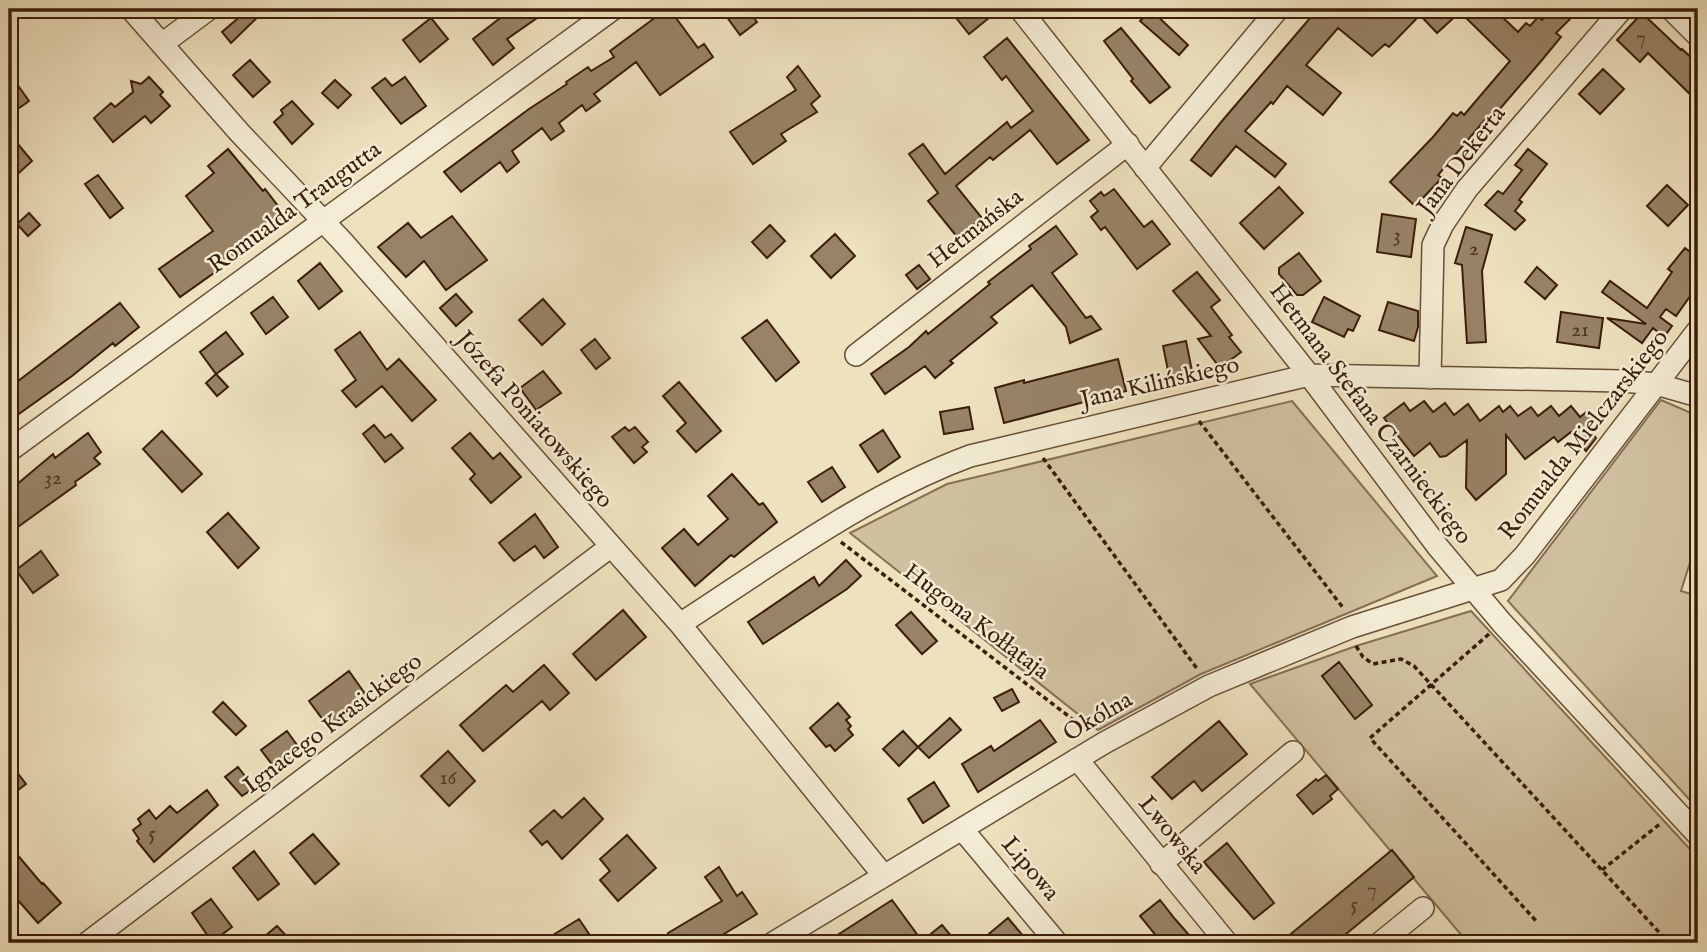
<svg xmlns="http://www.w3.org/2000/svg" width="1707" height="952" viewBox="0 0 1707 952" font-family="'IM FELL English',serif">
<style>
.green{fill:#d0c09f;stroke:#866f54;stroke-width:2}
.building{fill:#988367;stroke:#3b1e09;stroke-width:2}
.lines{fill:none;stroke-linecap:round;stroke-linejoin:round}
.minor-casing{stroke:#684f36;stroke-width:24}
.path{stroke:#3b1e09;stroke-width:3.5;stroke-dasharray:5 3.5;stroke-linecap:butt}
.minor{stroke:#f4ecd5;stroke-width:21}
.labels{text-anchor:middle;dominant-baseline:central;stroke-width:5;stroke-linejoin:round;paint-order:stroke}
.number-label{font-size:21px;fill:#523720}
.street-label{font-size:24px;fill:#3b1e09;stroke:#f4ecd5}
</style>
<rect width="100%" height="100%" fill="#eee1be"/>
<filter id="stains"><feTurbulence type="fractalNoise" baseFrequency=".00286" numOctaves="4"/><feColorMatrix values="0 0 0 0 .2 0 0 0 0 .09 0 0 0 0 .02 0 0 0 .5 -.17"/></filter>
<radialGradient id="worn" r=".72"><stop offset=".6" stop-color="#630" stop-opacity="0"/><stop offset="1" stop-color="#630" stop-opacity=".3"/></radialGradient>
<!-- green -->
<path class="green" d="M1661 400 1698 416V537L1681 591 1698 596V809L1508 601Z
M1292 401 1437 576 1201 674 1098 730 850 533 947 484Z
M1471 611 1698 858V943H1468L1250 684 1356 646Z"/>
<!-- building -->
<path class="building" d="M249 9H266L231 43 222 32Z
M512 9H550L507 39 514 48 493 65 473 39Z
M721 9H747L757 22 740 35Z
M949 9H1000L969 34Z
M1302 9H1494L1518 32 1526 23 1530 26 1538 17 1542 20 1552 9H1580L1556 33 1561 37 1542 60 1492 118 1489 115 1438 175 1442 178 1415 206 1390 182 1433 137 1453 113 1457 116 1461 112 1464 115 1510 61 1460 12 1437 33 1420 15 1389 47 1385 44 1372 56 1338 28 1306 65 1341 93 1323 115 1287 86 1273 104 1271 102 1245 131 1286 164 1275 177 1236 146 1211 176 1191 160 1222 121 1311 17Z
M1151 10 1188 45 1179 55 1140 21Z
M664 11 669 17 673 14 698 48 704 44 713 57 660 95 636 62 594 94 600 101 586 111 582 105 559 123 564 131 551 140 542 128 512 151 519 162 507 172 500 162 461 192 444 172 529 109 567 84 566 82 588 67 591 71 614 57 610 51Z
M1642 13 1681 50 1682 49 1698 64V102L1648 53 1640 62 1617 40Z
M431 18 448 39 420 62 403 40Z
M1121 28 1170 87 1150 103 1131 81 1133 79 1104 41Z
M1007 38 1089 140 1057 164 1030 130 993 160 990 157 956 186 982 218 958 238 928 201 938 193 909 154 923 144 945 174 1007 122 1011 128 1033 111 1006 76 1002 80 984 57Z
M250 60 270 82 253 97 233 75Z
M798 66 820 96 811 104 817 112 781 134 786 141 753 164 730 132 796 90 787 77Z
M1603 69 1624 89 1600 114 1579 94Z
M9 73 29 101 9 115Z
M149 77 163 92 160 95 170 106 151 123 145 116 113 142 94 118 111 103 115 107 133 92 131 81 141 84Z
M405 77 426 106 401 124 372 88 385 78 392 86Z
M335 80 351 95 338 108 322 93Z
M292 101 313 124 292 144 274 122 283 114 281 110Z
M17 143 32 161 9 182V151Z
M228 149 263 191 265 189 285 215 242 247 245 251 180 297 159 269 213 231 186 196 214 173 208 166Z
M1528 149 1547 164 1519 200 1522 202 1515 211 1525 220 1515 230 1485 205 1498 191 1503 194 1522 170 1515 165Z
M98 175 123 208 110 218 85 184Z
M1667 185 1688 205 1668 226 1647 206Z
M1279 187 1303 213 1264 249 1240 223Z
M1114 189 1144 227 1152 221 1170 244 1137 269 1105 227 1101 230 1091 217 1098 211 1090 201 1101 192 1104 196Z
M29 213 40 225 28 236 17 224Z
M1382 214 1416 219 1411 257 1377 252Z
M452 216 487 260 446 290 424 261 406 277 378 247 408 223 421 238Z
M770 225 785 241 767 258 752 242Z
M1056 226 1077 254 1052 273 1086 318 1091 316 1101 329 1070 343 1066 327 1032 285 991 317 997 323 950 361 953 363 935 378 925 366 885 394 871 374 909 347 926 331 928 334 990 284 988 282 1031 249 1029 246Z
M1466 227 1492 235 1482 271 1486 342 1467 343 1462 265 1455 263Z
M835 234 855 256 831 278 811 256Z
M1685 248 1698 258V285L1676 316 1666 309 1660 317 1672 326 1664 337 1653 328 1642 343 1607 318 1646 324 1602 292 1610 281 1647 308 1672 272 1668 269Z
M1299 253 1321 281 1303 295H1297L1279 274V268Z
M320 263 342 291 319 309 298 281Z
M919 265 930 279 917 289 906 275Z
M1537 267 1557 285 1545 299 1525 282Z
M1197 272 1220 300 1211 307 1232 335 1229 337 1241 352 1220 368 1198 339 1211 336 1173 291Z
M456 294 472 312 456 326 440 308Z
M273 297 288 317 266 334 251 313Z
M1324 297 1360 316 1353 331 1348 329 1344 337 1312 322Z
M543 299 565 324 542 345 519 320Z
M1388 302 1418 311V327L1414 341 1379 330Z
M120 303 139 327 115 346 113 343 72 376 9 421V388Z
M1561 312 1603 318 1599 348 1557 342Z
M767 320 799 362 776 381 742 338Z
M226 332 243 354 216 374 200 352Z
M360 332 387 370 399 359 436 400 412 421 382 386 356 407 342 391 356 380 335 350Z
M595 339 610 358 596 369 581 350Z
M1186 341 1193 376 1170 380 1163 346Z
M1118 359 1126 391 1004 423 995 388 1024 380V383Z
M543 371 561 393 536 410 520 388Z
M216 374 228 387 217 396 206 383Z
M679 382 721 431 696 452 677 431 686 423 663 396Z
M1424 401 1433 412 1445 403 1454 415 1468 404 1480 421 1499 406 1503 412 1510 406 1518 416 1531 407 1538 416 1551 406 1559 416 1571 406 1580 417 1589 410 1598 421 1589 429 1596 438 1586 451 1571 432 1558 442 1554 437 1525 459 1506 435V474L1476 500 1466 488 1467 440 1446 456 1440 457 1430 443 1414 456 1384 418 1404 403 1410 411Z
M969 407 973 429 944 434 940 412Z
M374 425 385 438 391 434 403 448 385 462 363 434Z
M625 427 629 431 635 427 648 442 642 447 647 452 634 463 612 437Z
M883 430 900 457 878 472 860 445Z
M162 431 202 474 182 492 143 449Z
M88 433 101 452 94 458 100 464 75 482 76 485 15 529 9 520V491L53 454 55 458Z
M470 433 493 459 500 453 521 477 491 503 470 479 475 474 452 448Z
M832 467 845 487 822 502 808 482Z
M732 474 759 505 763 503 777 522 734 557 731 555 695 586 662 548 684 529 698 545 728 519 708 496Z
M228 513 259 548 238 568 207 532Z
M535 514 558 547 544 558 535 546 514 561 499 543Z
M41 551 58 575 33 593 16 570Z
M846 560 861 576 847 589 763 644 748 622 814 577 819 586Z
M623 610 646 637 596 680 573 654Z
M911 612 937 641 922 654 896 625Z
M1339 662 1372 705 1355 719 1322 676Z
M544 665 569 693 550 710 542 701 483 751 460 725 506 685 513 692Z
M349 671 368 698 329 728 309 701Z
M1012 689 1019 702 1002 711 994 698Z
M223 702 246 726 236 735 213 712Z
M838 703 850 717 846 720 851 726 848 729 853 735 835 751 830 745 826 747 810 728Z
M950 718 961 730 929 758 918 747 899 766 883 749 903 731 918 747Z
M1040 720 1056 742 978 792 962 764 991 746 994 751Z
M1219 721 1247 754 1202 791 1194 781 1172 799 1152 777Z
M287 731 302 752 289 761 287 758 274 767 261 750Z
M448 751 475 781 449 806 421 776Z
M9 762 26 784 9 797Z
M238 767 254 788 242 796 225 777Z
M1326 775 1338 789 1330 796 1332 799 1313 814 1297 795 1316 779 1318 781Z
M934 782 949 806 923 823 908 799Z
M207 790 218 805 154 862 137 841 139 839 133 830 141 824 138 819 149 810 156 819 170 806 177 813Z
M584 798 603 819 562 859 547 841 542 845 530 831 554 810 562 818Z
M313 834 339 864 315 884 290 853Z
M627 835 656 868 618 901 600 880 610 871 600 859Z
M1227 843 1274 903 1254 919 1204 862Z
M9 845 42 884 43 883 61 903 38 923 9 890Z
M1392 850 1414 877 1374 911 1335 943H1280Z
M254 851 279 884 258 900 233 868Z
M719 867 737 896 742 892 757 914 709 943H674L668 933 722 901 705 877Z
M211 899 232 927 212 942 192 913Z
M892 900 922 941 942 925 957 943H825Z
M1160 900 1175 919 1196 943H1162L1140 916Z
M1008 918 1029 943H978Z
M579 919 591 937 581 943H540Z
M277 926 293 943H257Z"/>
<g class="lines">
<defs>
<path id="minor" d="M131 9 239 132 342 241 680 624 884 876
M1020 9 1309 375 1438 547 1502 623 1698 835
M1671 9 1698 36
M162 44 209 9
M1145 168 1278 9
M856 355 1128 144
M1430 378 1433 245 1443 224 1467 189 1622 9
M9 451 613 9
M680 624C773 564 865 495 970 456L1309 375 1623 381 1656 384 1698 396
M1077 759 1227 943
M962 829 1057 943
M1161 864 1293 752
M87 943 610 547
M773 943 1104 743 1209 686 1352 627 1501 580 1525 555 1698 330
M1380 943 1423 908"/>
</defs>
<!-- minor casing -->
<use href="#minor" class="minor-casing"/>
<!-- path -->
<path class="path" d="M1199 421 1344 609
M1043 458 1198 670
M841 542 1088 731
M1489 634 1370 738 1537 922
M1356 646 1363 657 1373 664 1401 659 1414 666 1669 943
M1602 870 1661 823"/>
<!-- minor -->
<use href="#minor" class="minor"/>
</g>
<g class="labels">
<!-- number labels -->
<g class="number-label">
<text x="1641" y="38">7</text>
<text x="1397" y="235">3</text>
<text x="1474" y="249">2</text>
<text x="1580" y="330">21</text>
<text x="53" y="478">32</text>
<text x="448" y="778">16</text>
<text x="152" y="834">5</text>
<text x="1372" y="890">7</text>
<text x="1354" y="905">5</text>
</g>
<!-- street labels -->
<g class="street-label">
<text transform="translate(1462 161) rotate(-53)">Jana Dekerta</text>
<text transform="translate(295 208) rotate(-36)">Romualda Traugutta</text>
<text transform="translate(976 229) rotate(-38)">Hetmańska</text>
<text transform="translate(1160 383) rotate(-13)">Jana Kilińskiego</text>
<text transform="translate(1370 414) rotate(53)">Hetmana Stefana Czarnieckiego</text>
<text transform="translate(534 420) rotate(49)">Józefa Poniatowskiego</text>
<text transform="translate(1584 435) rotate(-52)">Romualda Mielczarskiego</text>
<text transform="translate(976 622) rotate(37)">Hugona Kołłątaja</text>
<text transform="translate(1098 717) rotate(-30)">Okólna</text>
<text transform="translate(333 724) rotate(-37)">Ignacego Krasickiego</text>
<text transform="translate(1172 835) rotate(51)">Lwowska</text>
<text transform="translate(1030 869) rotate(50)">Lipowa</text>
</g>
</g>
<!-- margin -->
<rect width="1707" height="952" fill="none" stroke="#eee1be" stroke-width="35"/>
<rect x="10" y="10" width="1686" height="931" fill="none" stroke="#3b1e09" stroke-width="3.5"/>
<rect x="18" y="18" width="1672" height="917" fill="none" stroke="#3b1e09" stroke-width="2"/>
<rect width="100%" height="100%" filter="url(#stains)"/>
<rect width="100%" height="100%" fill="url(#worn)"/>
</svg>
